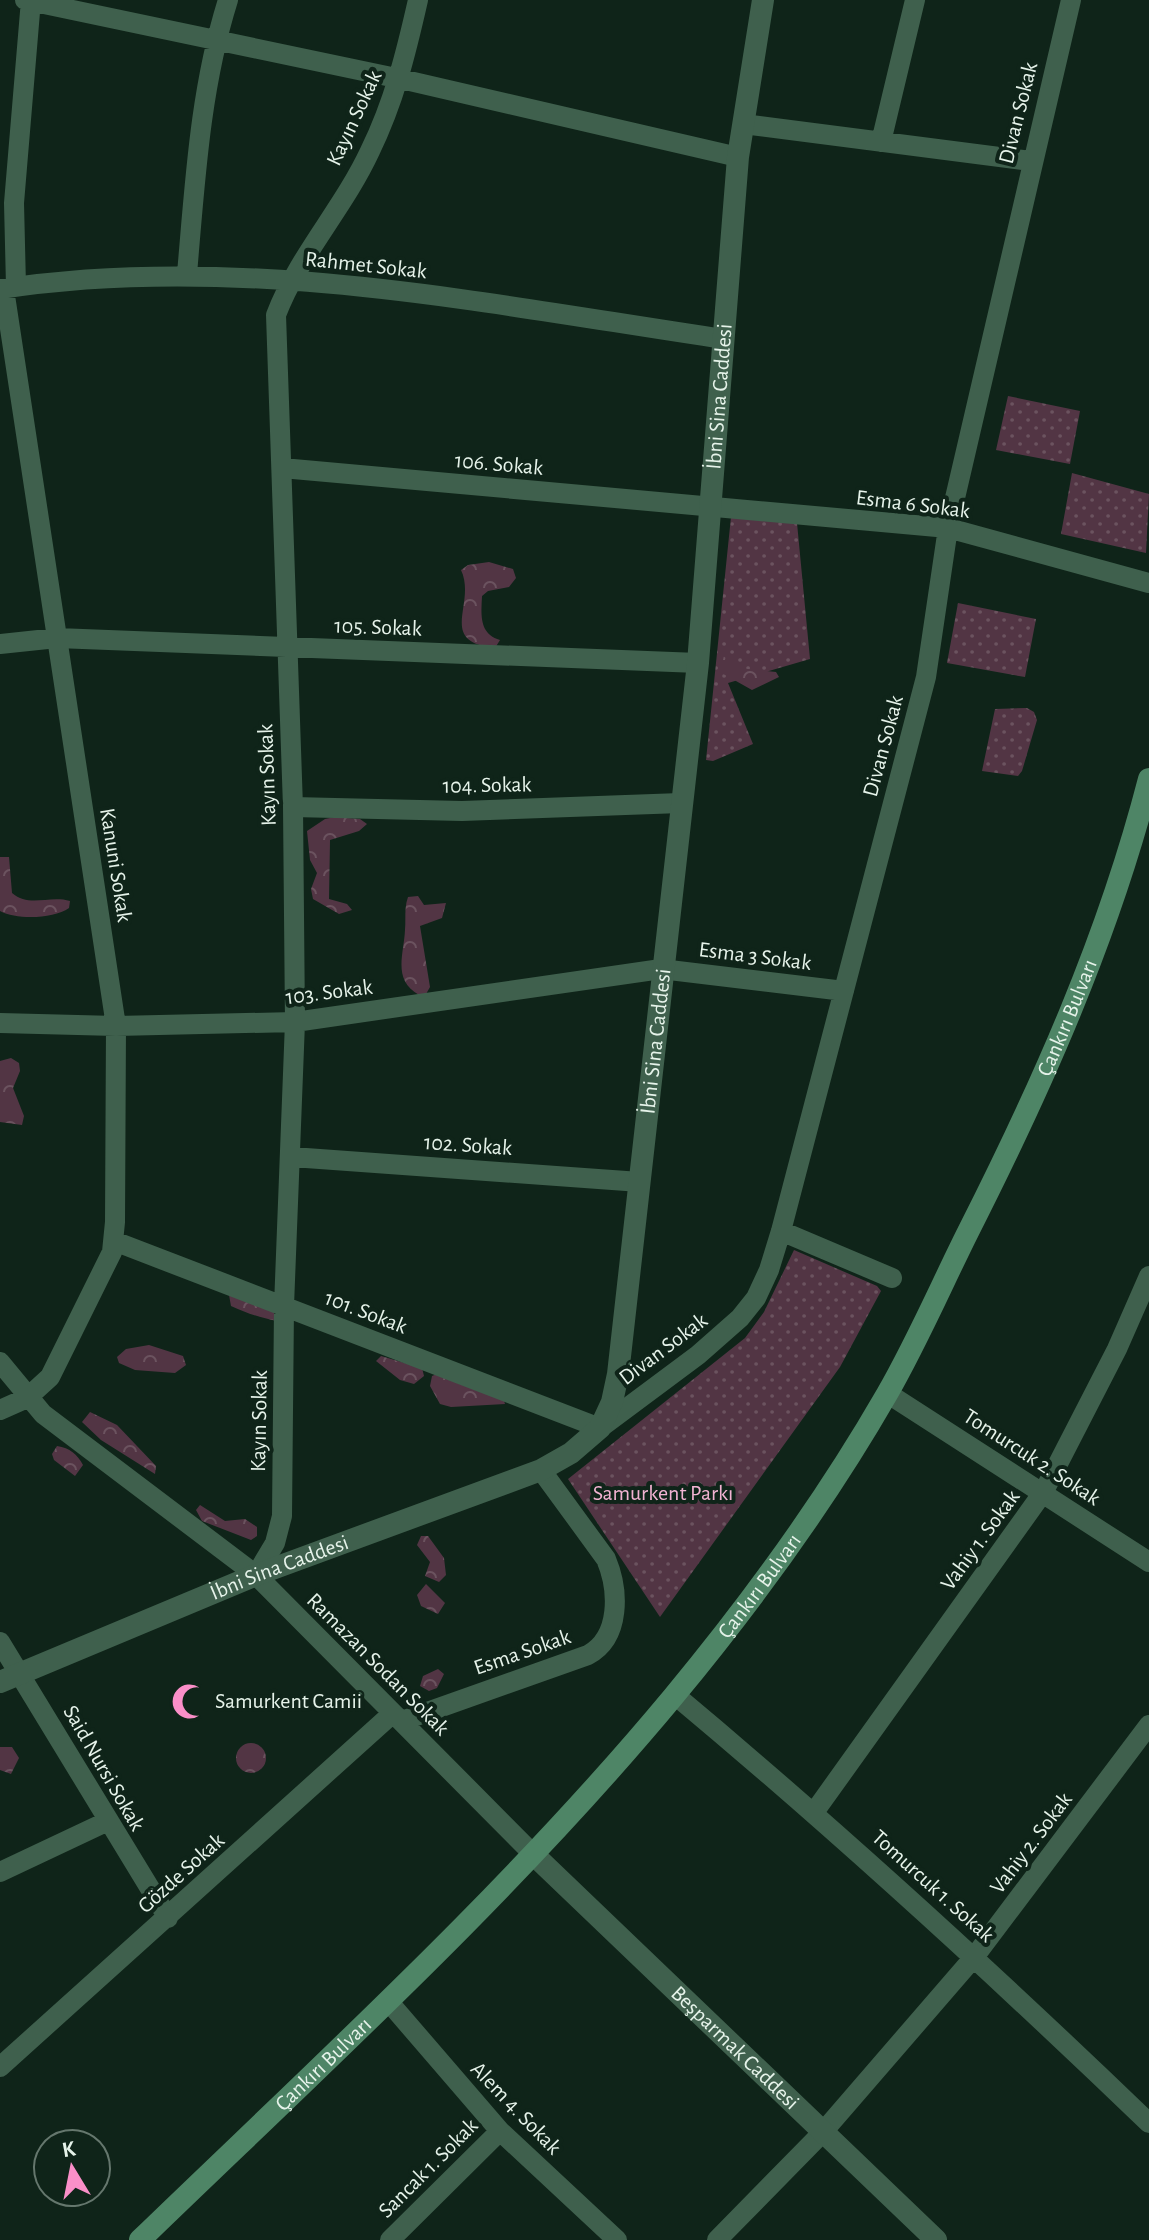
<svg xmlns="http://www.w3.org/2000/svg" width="1149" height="2240" viewBox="0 0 1149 2240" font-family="'Alegreya Sans',sans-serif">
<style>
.green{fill:url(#green-dots)}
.forest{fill:url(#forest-crowns)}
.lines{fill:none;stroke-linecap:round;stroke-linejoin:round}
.minor{stroke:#3f604d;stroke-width:20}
.tertiary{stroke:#3f604d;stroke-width:22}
.secondary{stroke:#4e8566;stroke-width:22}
.labels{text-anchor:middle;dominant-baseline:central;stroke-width:8;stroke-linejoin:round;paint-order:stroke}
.street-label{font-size:22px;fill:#e6f3ea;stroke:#0f2419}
.park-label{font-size:22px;fill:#f2b3d2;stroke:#0f2419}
.poi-label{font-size:22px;fill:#e6f3ea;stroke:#0f2419;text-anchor:start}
</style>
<defs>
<pattern id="green-dots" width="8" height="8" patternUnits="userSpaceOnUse" patternTransform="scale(2)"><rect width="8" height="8" fill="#523544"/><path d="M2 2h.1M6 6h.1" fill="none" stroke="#6b535f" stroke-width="1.8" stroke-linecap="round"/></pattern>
<pattern id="forest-crowns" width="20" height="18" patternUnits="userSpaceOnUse" patternTransform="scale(2)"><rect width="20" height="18" fill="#523544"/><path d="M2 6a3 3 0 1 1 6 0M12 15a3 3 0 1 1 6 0" fill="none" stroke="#6b535f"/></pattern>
</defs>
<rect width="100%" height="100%" fill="#0f2419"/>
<!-- green -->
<path class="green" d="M1008 396 1080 411 1070 464 996 450Z
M1072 473 1149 494 1146 553 1061 534Z
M731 517 797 523 810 659 728 683 753 744 713 761 706 760Z
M958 603 1036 619 1025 677 947 663Z
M1027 708 1034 712 1037 720 1022 771 1018 776 982 771 995 709Z
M794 1250 877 1286 881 1291 840 1367 660 1617 568 1479 745 1338 764 1312Z"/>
<!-- forest -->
<path class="forest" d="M489 562 513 569 516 578 509 587 488 591 482 596C481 615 479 634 500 640L495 648C436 642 477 604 461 570L468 565Z
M723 656 739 668 776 672 779 677 752 690 720 672 718 662Z
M335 817 360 819 367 824 359 831 330 840 329 899 347 904 352 910 339 914 313 899 311 889 317 873 310 860 307 831 325 819Z
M0 857H9L12 893C29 908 49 895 70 901L69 908C53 919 17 920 0 911Z
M418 896 424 905 446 903 442 918 420 926 430 987 426 994 419 995C392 980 404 954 405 930 406 919 404 908 408 897Z
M11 1058 19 1063 20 1071 13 1088 24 1116 22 1125 0 1122V1061Z
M229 1295 272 1308 277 1321C261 1318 246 1313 231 1306Z
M149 1345 183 1356 186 1365 175 1373 135 1370 119 1363 117 1357 126 1349Z
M381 1356 422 1368 424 1376 414 1384 400 1380 376 1361Z
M439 1373 502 1394 505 1404 451 1407 440 1404 430 1386 432 1376Z
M90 1412 117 1425 156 1466 155 1474 101 1440 82 1422Z
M57 1446C70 1448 77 1454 83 1465L75 1476 54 1460 52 1454Z
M200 1505 225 1521 245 1519 257 1527V1536L251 1540 202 1521 196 1510Z
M421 1536H428L444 1558 446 1575 439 1582 425 1576 430 1562 417 1545Z
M426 1584 445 1603 438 1614 421 1606 417 1595Z
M438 1669 444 1674 437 1688 429 1691 420 1686 423 1676Z
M236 1758a15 15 0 1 1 30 0a15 15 0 1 1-30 0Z
M0 1747H12L19 1758 11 1774 0 1770Z"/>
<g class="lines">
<!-- minor -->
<path class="minor" d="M25 0 401 79 738 157
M743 124 1031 161
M881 142 915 0
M187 274C195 182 200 89 228 0
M16 286 14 203 31 0
M0 289C241 252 486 304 724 339
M282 468 948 528 1149 583
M0 644 57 638 698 663
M293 807 462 811 681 803
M0 1023 116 1026 295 1022 661 969 844 991
M292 1157 640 1182
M781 1231 892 1278
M114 1241 600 1428 698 1355 740 1318 756 1298 769 1270 781 1231 926 677 948 528 1071 0
M0 1362 43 1414 256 1575 533 1854
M887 1393 1149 1562
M0 1410 27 1398 50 1377 112 1252 115 1222 116 1026 4 289
M256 1575 275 1543 282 1516 284 1306 295 1022 293 807 276 315C299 255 343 209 370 151 394 102 406 53 418 0
M0 1642 168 1918
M675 1695C839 1832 995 1975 1149 2123
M402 1721 588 1655C621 1637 619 1590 606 1559L541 1470
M815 1811 1044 1491 1117 1349 1149 1276
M0 1872 106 1822
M388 2001 500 2131 617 2240
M0 2067 393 1713
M390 2240 500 2131
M717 2240 822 2133 975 1956 1149 1725"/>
<!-- tertiary -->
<g class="tertiary">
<path id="s1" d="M0 1682 256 1575 541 1470 571 1453 600 1428 612 1402 618 1374 698 663 738 157 763 0"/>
<path id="s2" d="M533 1854 936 2240"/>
</g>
<!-- secondary -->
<path class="secondary" id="s3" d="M140 2240C322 2064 511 1892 673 1697 751 1603 826 1500 887 1394 917 1342 941 1286 968 1232 1042 1086 1108 938 1149 779"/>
</g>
<!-- icons -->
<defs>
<symbol id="mosque-bare" viewBox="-9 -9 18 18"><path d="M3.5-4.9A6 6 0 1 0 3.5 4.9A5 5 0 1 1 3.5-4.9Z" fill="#fa8fc8" stroke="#0f2419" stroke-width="2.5" paint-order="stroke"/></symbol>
</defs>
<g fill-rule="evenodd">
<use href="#mosque-bare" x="164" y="1676" width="51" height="51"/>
</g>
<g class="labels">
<!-- street labels -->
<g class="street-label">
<text transform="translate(1018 113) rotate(-76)">Divan Sokak</text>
<text transform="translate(354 118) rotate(-65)">Kayın Sokak</text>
<text transform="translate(366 265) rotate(6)">Rahmet Sokak</text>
<text stroke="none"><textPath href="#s1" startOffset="1694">İbni Sina Caddesi</textPath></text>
<text transform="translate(499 464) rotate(5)">106. Sokak</text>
<text transform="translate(913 504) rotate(7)">Esma 6 Sokak</text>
<text transform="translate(378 627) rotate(2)">105. Sokak</text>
<text transform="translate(883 746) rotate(-75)">Divan Sokak</text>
<text transform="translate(267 775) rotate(-92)">Kayın Sokak</text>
<text transform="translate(487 785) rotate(-1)">104. Sokak</text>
<text transform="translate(116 865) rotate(81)">Kanuni Sokak</text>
<text transform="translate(755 956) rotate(7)">Esma 3 Sokak</text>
<text transform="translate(329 992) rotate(-7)">103. Sokak</text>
<text stroke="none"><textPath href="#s3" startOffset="1550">Çankırı Bulvarı</textPath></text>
<text stroke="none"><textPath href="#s1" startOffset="1046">İbni Sina Caddesi</textPath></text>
<text transform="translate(468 1145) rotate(4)">102. Sokak</text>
<text transform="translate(366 1312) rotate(21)">101. Sokak</text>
<text transform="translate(663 1349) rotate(-37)">Divan Sokak</text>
<text transform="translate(259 1421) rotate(-89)">Kayın Sokak</text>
<text transform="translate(1032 1457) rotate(33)">Tomurcuk 2. Sokak</text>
<text transform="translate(980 1540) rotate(-54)">Vahiy 1. Sokak</text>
<text stroke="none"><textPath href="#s1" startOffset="302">İbni Sina Caddesi</textPath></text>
<text stroke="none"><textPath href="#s3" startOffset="902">Çankırı Bulvarı</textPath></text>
<text transform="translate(522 1652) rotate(-19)">Esma Sokak</text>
<text transform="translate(378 1664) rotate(45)">Ramazan Sodan Sokak</text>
<text transform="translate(104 1768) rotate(60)">Said Nursi Sokak</text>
<text transform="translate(1031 1843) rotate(-53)">Vahiy 2. Sokak</text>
<text transform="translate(181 1873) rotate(-42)">Gözde Sokak</text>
<text transform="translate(933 1886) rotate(42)">Tomurcuk 1. Sokak</text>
<text stroke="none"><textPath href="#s2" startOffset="280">Beşparmak Caddesi</textPath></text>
<text stroke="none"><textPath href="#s3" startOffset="254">Çankırı Bulvarı</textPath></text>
<text transform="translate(516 2108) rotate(46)">Alem 4. Sokak</text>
<text transform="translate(428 2168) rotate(-45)">Sancak 1. Sokak</text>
</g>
<!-- park labels -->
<g class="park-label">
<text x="663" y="1493">Samurkent Parkı</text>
</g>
<!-- poi labels -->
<g class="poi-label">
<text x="215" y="1701">Samurkent Camii</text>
</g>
</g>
<!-- north arrow -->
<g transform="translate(72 2168) rotate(350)"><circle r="38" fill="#0f2419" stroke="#65776d" stroke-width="2"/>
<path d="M0-6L14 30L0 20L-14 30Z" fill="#fa8fc8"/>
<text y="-12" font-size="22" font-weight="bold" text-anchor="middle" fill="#e6f3ea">K</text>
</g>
</svg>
